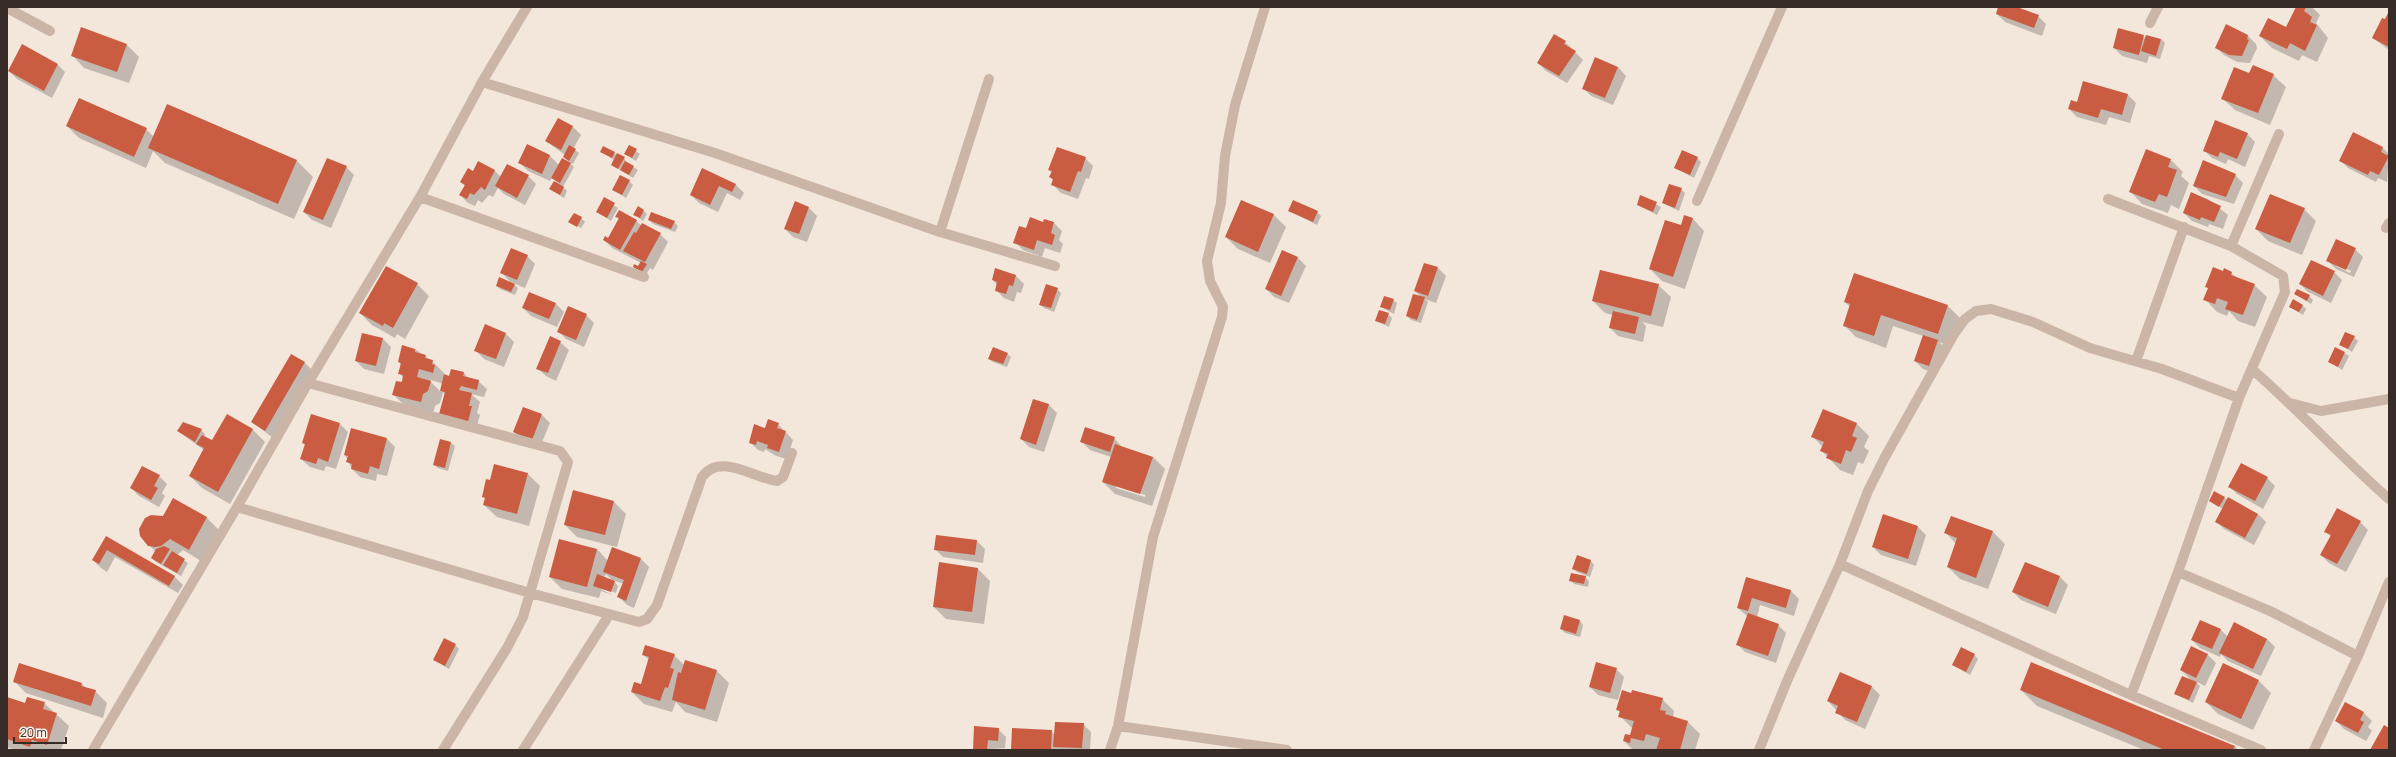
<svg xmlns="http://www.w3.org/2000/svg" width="2396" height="757" viewBox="0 0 2396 757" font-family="Manrope,sans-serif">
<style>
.shadow{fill:#0003;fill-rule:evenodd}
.building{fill:#ca5c42}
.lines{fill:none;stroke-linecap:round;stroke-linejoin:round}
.minor{stroke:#cbb5a6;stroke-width:10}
</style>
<rect width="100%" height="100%" fill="#f3e6db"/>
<!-- shadow -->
<path class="shadow" d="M1999 7H2014L2038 16 2046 24 2042 36 2005 22 1997 14Z
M2297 7H2312L2320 15 2316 23 2328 38 2317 62 2302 55 2299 61 2272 48 2260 36 2286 29Z
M2389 14V50L2373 38Z
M2227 26 2248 36 2256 44 2257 48 2250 63 2237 62 2224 55 2216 47Z
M2119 29 2146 38 2161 39 2165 43 2160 59 2149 56 2147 63 2122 56 2114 48Z
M1565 42 1583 60 1567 83 1546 71 1538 63Z
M127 45 139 57 129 83 84 68 72 55Z
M57 64 65 72 52 98 17 79 9 71Z
M1618 67 1626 76 1613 105 1591 96 1583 88Z
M2250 75H2273L2286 87 2270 125 2235 110 2222 98Z
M2128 95 2136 103 2130 123 2109 117 2106 125 2077 117 2069 109Z
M168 105 297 161 313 177 294 219 165 163 153 151 146 168 79 138 67 126 146 129 154 137Z
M558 119 573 127 581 135 573 149 579 153 573 164 569 162 574 167 563 187 567 191 564 198 550 189 558 184 552 177 550 181 528 171 520 163 527 146 550 156 559 165 569 162 564 157 565 155 546 141Z
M2247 134 2255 142 2245 167 2228 159 2226 164 2212 158 2204 150Z
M629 146 640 154 636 161 625 154Z
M604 148 624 158 627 163 638 170 633 178 612 165 614 160 602 152Z
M2383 148 2389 154 2387 182 2378 178 2376 182 2348 168 2340 160Z
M1085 158 1093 166 1089 179 1086 178 1078 199 1061 193 1053 185 1054 181 1050 177 1052 173 1049 170Z
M1697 158 1701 162 1694 178 1675 168Z
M2171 160 2183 172 2181 176 2189 183 2179 209 2171 205 2168 213 2142 204 2130 191Z
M478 162 495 171 501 177 508 165 528 176 536 184 525 205 504 194 498 188 493 197 489 195 482 203 478 200 475 206 468 203 460 195 465 186 461 182 473 172Z
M346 167 354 175 331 228 312 220 304 212Z
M703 170 736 185 744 193 740 200 727 193 718 212 699 203 691 195Z
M2235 175 2243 183 2234 204 2202 194 2194 186Z
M629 181 633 185 626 198 614 190Z
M1681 189 1685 193 1679 211 1663 203Z
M2192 193 2208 199 2228 215 2223 229 2209 224 2208 227 2192 221 2184 213Z
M1641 197 1661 207 1657 215 1638 205Z
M604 199 618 208 611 221 597 211Z
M1242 201 1274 215 1286 227 1270 263 1238 249 1226 237Z
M795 202 809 208 817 216 807 242 793 237 785 229Z
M2304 209 2316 221 2302 255 2268 241 2256 229Z
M644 211 647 214 643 221 634 214Z
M1290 211 1317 212 1321 216 1317 225Z
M617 217 636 221 642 226 660 234 668 242 653 270 650 268 646 275 634 267 638 268 641 263 612 248 604 240 609 239 619 219Z
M581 218 585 222 581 228 570 222Z
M1692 218 1704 231 1685 289 1662 281 1650 269 1681 226Z
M649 220 674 222 678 226 675 232 653 224Z
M1044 220 1054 223 1062 231 1059 240 1063 244 1060 253 1045 248 1042 257 1023 250 1015 242 1027 230 1043 223Z
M2355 249 2363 257 2354 277 2336 269 2328 261ZM2336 264 2351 271 2350 273 2336 266Z
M1283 251 1298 258 1306 266 1289 303 1274 297 1266 289Z
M527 256 535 264 525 288 511 282 518 288 515 295 500 289 497 286 512 284 501 272Z
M1438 268 1446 276 1436 303 1425 299 1428 302 1421 323 1411 320 1407 316 1422 298 1415 291Z
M2225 269 2238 278 2254 285 2267 297 2255 327 2238 321 2229 311 2227 316 2217 312 2205 299Z
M996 270 1016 276 1024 284 1021 293 1017 292 1014 302 1004 298 996 290 997 285 993 280Z
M2334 272 2342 280 2331 303 2308 292 2300 284Z
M417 284 429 296 405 339 397 334 395 338 372 325 360 313Z
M1658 285 1671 297 1663 327 1642 322 1646 326 1643 342 1618 336 1610 328 1613 315 1605 313 1593 301Z
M1057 289 1061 293 1054 312 1044 308 1040 304Z
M2295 294 2309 296 2313 300 2311 304Z
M1393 300 1397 303 1394 314 1381 307Z
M1845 302 1948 306 1960 318 1950 346 1939 342 1946 349 1937 374 1923 369 1915 361 1923 336 1893 326 1886 348 1856 337 1844 325 1850 307Z
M556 304 564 312 557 327 531 316 523 308Z
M2302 305 2306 309 2303 315 2290 307Z
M1388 314 1392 318 1389 327 1376 321Z
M586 315 594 323 584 347 566 339 558 331Z
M363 334 383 339 391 347 384 374 364 369 356 361Z
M506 334 514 342 504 367 484 359 476 351Z
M2354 337 2358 341 2352 352 2340 344Z
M560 342 569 350 556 381 546 376 537 368Z
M2336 348 2349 356 2342 370 2329 361Z
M415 349 432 361 444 373V375L450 377 464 373 469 379 478 381 487 389 484 397 471 394 480 402 477 413 480 415 476 429 448 422 445 395 443 392 440 403 435 406 433 413 405 406 393 394 404 378 399 373 401 365 399 362ZM431 380 443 384 441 392 431 382Z
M1007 354 1011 357 1007 367 993 362 989 359Z
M291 356 305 363 313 371 273 438 252 422Z
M1034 400 1049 405 1057 413 1044 452 1029 447 1021 439Z
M542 415 550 423 540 447 522 440 514 432Z
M227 416 253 430 265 442 230 504 202 488 190 476 204 450 178 431 183 423 201 430 205 434 204 437 213 442Z
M340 424 348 432 336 469 326 466 324 471 310 467 301 459 306 446 303 443Z
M778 424 793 440 787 459 776 456 765 449 764 452 758 450 750 442 766 429Z
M1857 424 1869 436 1864 447 1869 451 1863 464 1858 462 1853 475 1840 470 1821 450 1823 447 1813 437Z
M1114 438 1122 447 1153 457 1165 469 1152 506 1115 494 1103 482 1111 457 1090 450 1082 442ZM1116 485 1145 495V497L1116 488Z
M387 439 395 447 387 476 377 474 376 481 360 477 352 469 345 455Z
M441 440 451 443 455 446 448 471 438 468 434 465Z
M528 474 540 486 529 526 497 517 484 505 486 500 483 496Z
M159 476 167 484 162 493 165 496 159 507 139 496 131 488Z
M2267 478 2275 486 2263 509 2237 494 2229 486Z
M574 492 614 502 626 514 617 547 577 537 565 525Z
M2224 498 2258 514 2266 522 2254 545 2224 529 2216 521 2223 509 2210 501Z
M174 500 207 518 219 530 201 561 183 550 177 555 188 563 181 576 156 562 152 558 156 552 149 545Z
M1883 515 1918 527 1926 535 1916 566 1881 555 1873 547Z
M2360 522 2368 530 2346 572 2329 563 2321 555 2331 537 2326 531Z
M1993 532 2005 544 1988 589 1960 579 1948 567 1956 544 1946 533Z
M107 537 175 577 183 585 178 593 115 557 107 572 101 568 93 560Z
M977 541 985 549 983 563 943 557 935 549Z
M597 549 608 561 613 549 641 559 649 567 634 608 627 605 619 597 624 584 613 580 618 586 616 593 602 588V590L615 596 601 591 599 598 562 589 550 577ZM606 574 614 582 604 578Z
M1591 561 1594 565 1590 577 1577 572 1573 569Z
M940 563 978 569 990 581 984 624 946 619 934 607Z
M2025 563 2060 577 2068 585 2056 614 2021 600 2013 592Z
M1585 577 1589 581 1588 587 1574 584 1571 581Z
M1747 578 1791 591 1799 599 1794 616 1760 605 1757 617 1778 625 1786 633 1776 663 1745 652 1737 644 1747 616 1738 608Z
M1580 621 1583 625 1580 637 1565 633 1561 629Z
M2234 624 2267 639 2275 647 2261 676 2228 661 2221 654 2220 657 2200 648 2192 640 2221 630 2228 637Z
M455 645 459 649 449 669 434 660Z
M2192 647 2208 655 2216 663 2205 686 2195 681 2200 686 2193 703 2175 694 2192 681 2181 670Z
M643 654 674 655 684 665 685 661 717 671 729 683 717 722 685 712 676 702 672 712 644 704 632 692 642 685 649 660Z
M1974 655 1978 659 1970 675 1953 665Z
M1616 669 1624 677 1618 700 1598 695 1590 687Z
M1840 673 1872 687 1880 695 1865 729 1845 720 1828 701Z
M14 681 82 684 86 688 95 691 107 703 103 718 26 693Z
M2259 681 2271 693 2253 730 2218 714 2206 702Z
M2021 690 2235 746 2238 750H2144L2037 706Z
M7 698 26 704 44 703 56 714 69 726 61 750H16L7 747Z
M1662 699 1674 711 1673 718 1688 722 1700 734 1695 750H1633L1624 741 1630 736 1633 729 1620 716V713L1618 710Z
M2364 713 2372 721 2368 727 2372 731 2366 741 2344 729 2336 721Z
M1083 724 1091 732 1090 750H1012L1051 731 1055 735Z
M998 729 1006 737 1005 748 974 750Z"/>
<!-- building -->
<path class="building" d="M1998 7H2017L2039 15 2034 28 1996 14Z
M2296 7H2306L2304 11 2312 17 2310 22 2317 25 2305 51 2290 43 2287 49 2259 36 2268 18 2286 27Z
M2389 11V47L2372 38 2382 18 2385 19Z
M2226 24 2248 35 2247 39 2249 40 2242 56 2229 55 2215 48Z
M81 27 127 44 117 72 71 56Z
M2118 28 2144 35 2139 55 2113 48Z
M1554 34 1566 41 1564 44 1576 51 1559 76 1537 63Z
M2146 35 2161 39 2156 56 2141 51Z
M22 44 58 64 44 91 8 71Z
M1595 57 1618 67 1605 98 1582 89Z
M2253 65 2274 74 2258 113 2221 99 2234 67 2249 73Z
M2083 81 2128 94 2122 115 2101 109 2098 118 2068 109 2071 100 2077 102Z
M79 98 147 128 134 157 66 126Z
M167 104 297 160 278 204 148 148Z
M558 118 573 126 561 150 545 141Z
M2215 120 2248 133 2237 159 2220 152 2218 157 2203 151Z
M2353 132 2383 147 2381 152 2389 156 2379 175 2370 171 2368 175 2339 161Z
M527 144 550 155 542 174 518 163Z
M569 145 576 149 569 161 563 157Z
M629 145 637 149 632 158 624 154Z
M603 146 615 152 612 158 600 152Z
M1057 147 1086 157 1081 172 1078 171 1070 192 1051 185 1053 179 1049 177 1052 171 1048 170Z
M2146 149 2171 159 2168 167 2177 170 2167 197 2159 194 2155 202 2129 192Z
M1682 150 1698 157 1690 175 1674 168Z
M617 153 625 157 618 169 611 165Z
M327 158 347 166 323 220 303 212Z
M562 158 571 163 560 183 551 178Z
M2203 160 2236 174 2226 197 2193 186Z
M478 161 495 170 485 190 481 187 474 195 470 193 467 199 459 195 465 185 460 182 468 168 473 171Z
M625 161 634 166 629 175 620 170Z
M507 164 529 175 517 198 495 186Z
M702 168 736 184 732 192 719 186 710 205 690 195Z
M620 175 630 180 622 195 612 190Z
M554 181 564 187 560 195 549 189Z
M1669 184 1682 188 1675 208 1662 203Z
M2191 192 2221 206 2214 222 2201 217 2200 220 2183 213Z
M2270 194 2305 208 2290 243 2255 229Z
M1640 195 1657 202 1653 212 1637 205Z
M604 197 615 203 607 218 596 212Z
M1241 200 1274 214 1258 252 1225 237Z
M1293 200 1318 211 1313 222 1288 211Z
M795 201 809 207 799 234 784 229Z
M638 206 644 210 640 218 633 215Z
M619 210 637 220 620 250 603 240 605 236 608 238 619 218 615 217Z
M651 212 675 221 671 229 648 220Z
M574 213 582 217 577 227 568 222Z
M1684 215 1693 218 1673 277 1649 269 1665 220 1681 225Z
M1030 217 1043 222 1044 219 1054 222 1051 233 1055 235 1052 245 1037 240 1034 250 1013 243 1019 226 1026 228Z
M642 223 661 233 645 262 623 251 634 232 636 233Z
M2336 239 2356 248 2346 270 2326 261Z
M511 248 528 255 517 280 500 273Z
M1282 250 1298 257 1281 296 1265 289Z
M2311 260 2335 271 2323 296 2299 284Z
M641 261 647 264 642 272 633 267 634 264 638 266Z
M1424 263 1438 267 1428 296 1414 291Z
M386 266 418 283 393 328 384 323 383 326 359 313Z
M2213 267 2223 271 2224 268 2232 272 2231 275 2255 284 2243 315 2225 309 2228 302 2217 298 2215 304 2203 300 2208 288 2205 287Z
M995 268 1016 275 1013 286 1009 285 1006 294 995 291 997 282 992 280Z
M1600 270 1659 284 1651 316 1592 301Z
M1854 273 1948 305 1938 334 1881 315 1874 336 1843 326 1850 304 1844 302Z
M499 277 515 284 511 292 496 286Z
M1046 284 1058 288 1051 308 1039 305Z
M2297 289 2310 295 2307 301 2294 294Z
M529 292 556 303 549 319 522 308Z
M1413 294 1425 297 1417 320 1406 316Z
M1384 296 1394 299 1390 310 1380 307Z
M2293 299 2303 305 2299 312 2289 307Z
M568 306 587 314 576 340 557 332Z
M1379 310 1389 313 1385 324 1375 321Z
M1613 311 1639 317 1635 334 1609 328Z
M485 324 506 333 496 359 474 351Z
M2345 332 2355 336 2348 349 2339 345Z
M362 333 383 338 376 366 355 361Z
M1923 335 1938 340 1929 366 1914 361Z
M550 336 561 341 548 373 536 369Z
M402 345 415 349V352L426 355 425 358 433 360 432 364 435 365 433 373 419 369 417 377 431 381 428 391 423 394 421 402 392 395 396 381 402 382 403 375 398 374 401 363 398 362Z
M993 347 1008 353 1003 364 988 359Z
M2335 347 2345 352 2338 367 2328 362Z
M291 354 305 362 265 431 251 422Z
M451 369 464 372 463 376 479 380 477 390 461 386 459 390 472 393 469 406H472L468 422 439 414 445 392 440 391 444 374 449 376Z
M1033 399 1049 404 1036 445 1020 439Z
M523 407 542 414 532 440 513 432Z
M1823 409 1857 423 1852 436 1857 438 1851 452 1846 450 1841 464 1826 458 1828 454 1820 451 1824 442 1811 437Z
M227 414 253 429 218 492 189 476 204 448 196 444 202 435 212 440Z
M311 414 340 423 328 462 318 458 316 464 300 459 305 444 302 443Z
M768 419 779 423 777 428 786 431 779 452 767 448 768 445 757 441 756 445 749 443 754 424 765 428Z
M183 422 202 429 195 442 177 431Z
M1085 427 1115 437 1110 452 1080 442Z
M351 428 387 438 379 469 370 466 368 474 351 469 352 464 346 462 348 456 344 455Z
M440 439 451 442 445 468 433 465Z
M1115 444 1153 457 1140 494 1102 482Z
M2241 463 2268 477 2255 501 2228 487Z
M494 464 528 473 517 514 483 505 485 498 482 497 486 479 490 480Z
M142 466 160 475 154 486 158 488 151 500 130 488Z
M573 490 614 501 605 535 564 525Z
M2214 491 2225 497 2219 507 2209 501Z
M2228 497 2258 514 2245 538 2215 522Z
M173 498 207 517 189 550 170 539 161 546 155 547 148 546 140 536 139 529 145 518 151 515 163 516Z
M2337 508 2361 521 2337 564 2320 555 2331 535 2324 532Z
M1883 514 1918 526 1908 559 1872 547Z
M1951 516 1993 531 1976 578 1947 567 1957 538 1944 533Z
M936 535 977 540 975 555 934 550Z
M106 536 175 576 169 586 107 550 99 564 92 560Z
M559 539 597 549 587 587 549 577Z
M164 546 170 549 161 564 151 558 156 549Z
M612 547 641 558 626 601 617 597 624 580 603 572Z
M172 551 185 559 177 573 163 565Z
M1577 555 1591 560 1587 574 1572 569Z
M939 562 978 568 972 612 933 607Z
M2025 562 2060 576 2048 607 2012 592Z
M1571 573 1586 576 1584 584 1569 581Z
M597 574 615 581 611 592 593 586Z
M1746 577 1791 590 1786 608 1752 598 1748 611 1737 608Z
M1748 613 1779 624 1768 656 1736 645Z
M1564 615 1580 620 1576 634 1560 629Z
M2200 620 2221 629 2212 649 2191 640Z
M2234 622 2267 639 2253 669 2219 653Z
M444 638 456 644 445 666 433 660Z
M645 645 675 654 670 668 674 669 668 688 665 687 660 701 631 692 634 682 641 684 649 657 642 655Z
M2191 646 2208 654 2196 678 2180 670Z
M1961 647 1975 654 1966 672 1952 665Z
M685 660 717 670 705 710 672 700 678 672 681 673Z
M1596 662 1617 668 1610 693 1589 687Z
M2031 662 2235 746 2233 750H2165L2020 690Z
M19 663 82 683 81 686 96 690 91 706 13 682Z
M2223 663 2259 680 2241 719 2205 702Z
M1840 672 1872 686 1857 722 1835 713 1838 706 1827 701Z
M2182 676 2197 682 2189 700 2174 694Z
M1622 690 1631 693 1632 690 1663 698 1660 710 1666 711 1665 714 1688 721 1680 750H1656L1660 738 1646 734 1644 741 1631 738 1630 743 1623 741 1625 734 1630 735 1634 721 1618 717 1620 711 1616 710Z
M7 697 25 703 27 697 45 702 43 709 57 713 47 745 32 740 30 747 7 739Z
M2345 702 2364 712 2360 720 2364 722 2358 733 2335 721Z
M1055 722 1084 723 1082 748 1053 747Z
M2384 725 2389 728V750H2370Z
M974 726 999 728 998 741 988 740 987 750H973Z
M1012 728 1052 730 1051 750H1011Z"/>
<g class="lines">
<!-- minor -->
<path class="minor" d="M7 8 50 31
M2150 23 2158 7
M482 82 715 153 940 232 1055 266
M420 197 644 277
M2108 199 2231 246 2283 276 2285 292 2239 398 2178 572 2131 695
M1697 201 1782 7
M2386 228 2389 223
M940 232 989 79
M2231 246 2279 134
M2136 361 2184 227
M2253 370C2300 411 2342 458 2389 499
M308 383 560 451 568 462 523 617 507 648 443 750
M2290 403 2321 411 2389 399
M237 507 530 593 639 622 647 619 657 605 702 477C720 452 753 478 777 481L783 477 792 453
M1840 564 2131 695 2261 750
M2178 572 2270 611 2358 656
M1118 726 1287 750
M93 750 237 507 308 383 420 197 482 82 527 7
M523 750 609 615
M1110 750 1118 726 1153 537 1222 317 1223 307 1210 281 1207 261 1221 203 1225 156 1235 105 1265 7
M1759 750 1787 681 1840 564 1868 491 1885 457 1954 334 1965 319 1976 311 1991 309 2033 322 2090 348 2162 369 2239 398
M2314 750 2358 656 2389 582"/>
</g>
<!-- border -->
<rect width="2396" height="757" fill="none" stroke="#372c27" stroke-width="16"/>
<!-- scale -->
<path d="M14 737v6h52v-6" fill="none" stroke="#372c27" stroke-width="2"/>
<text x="20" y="737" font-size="12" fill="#372c27" stroke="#faf1e8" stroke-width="3" paint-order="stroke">20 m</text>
</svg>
